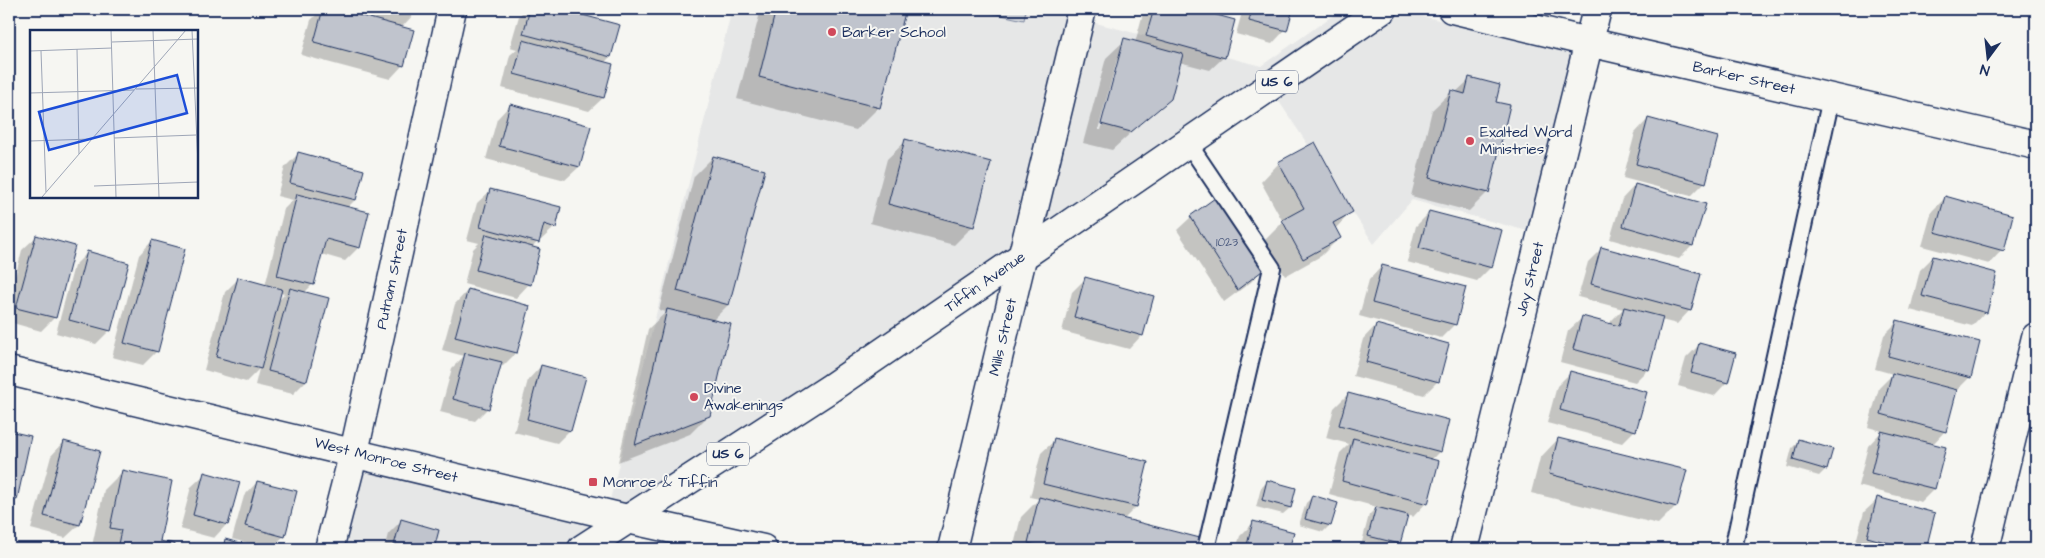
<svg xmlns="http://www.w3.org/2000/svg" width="2045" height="558" viewBox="0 0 2045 558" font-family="'Architects Daughter',sans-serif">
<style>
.built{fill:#e6e7e7}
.green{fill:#d6d9dd;stroke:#78849e}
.shadow{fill:#0003;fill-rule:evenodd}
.building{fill:#c0c4cd;stroke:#1b2f5e}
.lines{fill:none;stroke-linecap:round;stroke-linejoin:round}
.lane-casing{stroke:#1b2f5e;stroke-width:20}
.street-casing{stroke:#1b2f5e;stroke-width:31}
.secondary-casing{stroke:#1b2f5e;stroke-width:31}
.primary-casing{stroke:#1b2f5e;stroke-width:31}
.lane{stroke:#f6f6f2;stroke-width:16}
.street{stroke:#f6f6f2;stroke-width:28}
.secondary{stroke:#f6f6f2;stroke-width:28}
.primary{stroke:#f6f6f2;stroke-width:28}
.poi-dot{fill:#d1495b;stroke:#f6f6f2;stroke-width:2}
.labels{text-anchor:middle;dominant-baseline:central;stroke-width:4;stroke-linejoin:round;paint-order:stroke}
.number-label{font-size:12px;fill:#44547a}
.shield{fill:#f6f6f2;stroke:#5d6b8a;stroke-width:1}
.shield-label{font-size:14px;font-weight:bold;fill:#1b2f5e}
.poi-label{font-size:15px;fill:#1b2f5e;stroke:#f6f6f2;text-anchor:start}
.street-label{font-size:15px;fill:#1b2f5e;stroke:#f6f6f2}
.inset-road{fill:none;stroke:#9ea6b7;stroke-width:1}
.view{fill:#1d4ed8;fill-opacity:0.15;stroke:#1d4ed8;stroke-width:2.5}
.inset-edge{fill:none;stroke:#1b2f5e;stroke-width:2.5}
</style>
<rect width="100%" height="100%" fill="#f6f6f2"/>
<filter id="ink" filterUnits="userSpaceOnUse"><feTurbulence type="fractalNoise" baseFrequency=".02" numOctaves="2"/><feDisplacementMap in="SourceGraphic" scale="10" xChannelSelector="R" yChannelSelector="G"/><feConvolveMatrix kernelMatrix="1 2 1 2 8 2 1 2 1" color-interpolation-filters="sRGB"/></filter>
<g filter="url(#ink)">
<!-- built -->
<path class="built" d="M732 9H1094L1092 22 1261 66 1342 9H1390L1576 51 1531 232 1412 200 1374 244 1278 100 602 549H341L371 445 610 500Z"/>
<!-- green -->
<path class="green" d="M973 9H1026L1024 20Z"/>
<!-- shadow -->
<path class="shadow" d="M9 9H12L9 20Z
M322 9 337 10V9H416L415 13 401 28 403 65 390 79 301 55 311 20Z
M526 9H555L618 26 610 57 604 63 603 98 589 111 502 88 510 55 517 49 510 47 519 16Z
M761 9H905L878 108 856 130 737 99Z
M1148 9H1190L1234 20 1224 57 1210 70 1179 62 1169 98 1112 150 1083 143 1106 58 1125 40 1135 43 1143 13ZM1117 60H1120L1101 130H1098Z
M1243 9H1291L1285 30 1272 44 1236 34Z
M1708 9H1739L1732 15Z
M1470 79 1488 192 1469 211 1411 196 1432 110 1451 92 1455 93Z
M510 105 579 167 565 180 486 159 497 119Z
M1648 119 1705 182 1691 196 1623 178 1635 133Z
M906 141 973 226 954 245 870 223 887 159Z
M298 154 363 171 355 200 347 208 359 247 345 261 321 254 313 284 304 293 306 381 293 394 255 385 259 369 246 382 204 370 225 292 238 279 265 286 284 209 293 200 277 196 285 167ZM280 293 285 294 277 302Z
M713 157 728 305 712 321 709 415 690 434 618 462 648 329 666 312 659 310 694 176Z
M1279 163 1352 211 1335 229 1339 238 1321 256 1285 276 1265 240 1283 222 1261 182Z
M1635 185 1692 246 1679 259 1610 239 1622 199Z
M491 190 555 227 541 240H539L532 248 529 284 516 298 464 284 473 249 479 243 467 240 477 203Z
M1945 198 2002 250 1989 264 1922 246 1932 211Z
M1430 212 1491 267 1477 281 1407 262 1416 226Z
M1191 217 1264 268 1251 282 1224 302 1177 230Z
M36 237 74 247 54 318 41 331 9 322V301L22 250Z
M152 241 156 352 143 365 112 357 139 255Z
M1602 248 1690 310 1677 324 1661 320 1648 369 1635 382 1560 362 1568 331 1582 318 1610 325 1611 321 1623 309 1578 297 1588 262Z
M87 253 110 330 96 344 56 333 74 266Z
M1933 257 1985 312 1972 326 1910 310 1920 270Z
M1382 266 1464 288 1454 325 1441 338 1359 316 1369 280Z
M1085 279 1142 335 1129 349 1062 331 1072 292Z
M468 290 516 353 503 366 500 365 488 408 475 421 440 412 452 368 464 356 442 350 455 304Z
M1898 321 1970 377 1956 391 1945 431 1932 445 1934 489 1921 502 1858 486 1868 446 1882 431 1868 427 1879 388 1893 374 1875 369 1884 335Z
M1376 325 1438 381 1424 395 1353 376 1363 339Z
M1699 345 1727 382 1714 396 1678 386 1686 358Z
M541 366 570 430 557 443 514 432 528 380Z
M1570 373 1635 430 1622 443 1547 423 1557 386Z
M1348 394 1440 451 1431 460 1426 503 1413 517 1407 515 1399 543 1393 549 1362 542 1369 515 1377 507 1329 494 1340 453 1349 444 1326 438 1334 408Z
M9 432 30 437 15 499 9 506Z
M1558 439 1676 506 1658 524 1531 493 1540 458Z
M1055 440 1136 507 1123 520 1199 539 1196 549H1013L1021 517 1039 499 1030 497 1041 453Z
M1799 441 1826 469 1819 476 1787 467 1792 448Z
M64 442 79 525 65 538 31 529 51 456Z
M123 471 159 542 174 545 173 549H103L92 546 104 490Z
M205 474 227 524 214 538 180 529 191 487Z
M1268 481 1290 508 1283 514 1256 507 1261 488Z
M257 482 284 536 270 549 232 539 244 496Z
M1313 496 1330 525 1323 532 1299 525 1306 503Z
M1878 499 1934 514 1924 549H1854L1864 512Z
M401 521 438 530 433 549H384L388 534Z
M1254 522 1292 532 1288 549H1236L1240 536Z
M226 541 257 549H217Z"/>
<!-- building -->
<path class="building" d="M323 9H336L414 30 404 66 314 42Z
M397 9H417L416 14Z
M530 9H560L620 25 611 57 523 34Z
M776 9H906L880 108 759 77Z
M1154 9H1195L1235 20 1225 58 1146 36Z
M1252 9H1293L1287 31 1249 21Z
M1124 38 1183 54 1171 99 1131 132 1101 124Z
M523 40 613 64 604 98 514 74Z
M1469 77 1500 85 1496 102 1510 105 1489 193 1429 178 1451 90 1465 94Z
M510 104 591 126 580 167 499 146Z
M1648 118 1718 137 1706 183 1636 164Z
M905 139 991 162 974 227 888 204Z
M1315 142 1353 212 1333 223 1341 238 1303 259 1282 220 1304 208 1278 162Z
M298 152 364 170 356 200 290 183Z
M713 156 765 170 729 305 677 291Z
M1635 184 1706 204 1693 246 1623 226Z
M490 189 561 207 556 228 544 224 539 243 480 227Z
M297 194 369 212 360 248 326 239 314 285 277 276Z
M1945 196 2013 215 2004 251 1935 232Z
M1215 198 1266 268 1237 290 1190 216Z
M1429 211 1502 230 1492 268 1419 248Z
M486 234 540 249 531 285 476 270Z
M36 235 75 246 56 318 16 308Z
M152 240 185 249 158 352 124 343Z
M1601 247 1701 274 1691 311 1591 284Z
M87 251 129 263 111 331 69 320Z
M1933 256 1997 273 1987 313 1922 296Z
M1382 265 1466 287 1456 325 1372 303Z
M238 277 282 289 261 369 216 357Z
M1085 277 1154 296 1143 336 1074 317Z
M290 288 329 298 307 381 268 371Z
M468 289 530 306 517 353 455 337Z
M1624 307 1663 317 1649 370 1573 349 1582 316 1619 326Z
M667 309 731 324 710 416 635 445Z
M1897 320 1980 342 1971 378 1888 356Z
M1376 324 1449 344 1439 382 1366 362Z
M1699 343 1736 353 1728 383 1691 373Z
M465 353 502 362 489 409 453 399Z
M541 365 586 377 571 431 527 419Z
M1570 371 1647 392 1636 431 1560 410Z
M1892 373 1957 390 1946 432 1881 414Z
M1348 393 1449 420 1441 452 1339 425Z
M9 431 31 436 17 500 9 498Z
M1881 431 1946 447 1935 489 1871 473Z
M1054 438 1148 462 1137 507 1043 484Z
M1353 438 1439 461 1428 504 1342 481Z
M1558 438 1687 470 1677 507 1549 474Z
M1798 439 1833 449 1827 470 1793 460Z
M64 441 100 451 80 525 44 516Z
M122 470 172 481 160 541 175 544 174 549H117L121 530 110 528Z
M204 472 240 482 228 525 193 515Z
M1267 480 1296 488 1291 508 1262 500Z
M257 481 297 491 285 537 245 526Z
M1312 495 1338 503 1331 526 1305 519Z
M1039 497 1200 538 1198 549H1053L1028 543Z
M1877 497 1935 513 1926 549H1911L1867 537Z
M1376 507 1408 515 1400 544 1368 536Z
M401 519 439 530 434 549H393Z
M1253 521 1294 532 1289 549H1246Z
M225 539 262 549H223Z"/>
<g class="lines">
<defs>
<path id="lane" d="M1188 143 1272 268 1206 549
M1733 549 1831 98"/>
<path id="street" d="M1452 9 1588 42 2036 145
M628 519 763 549
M329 549 354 452 452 9
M952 549 1082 9
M1464 549 1597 9
M1985 549 2036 337"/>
<path id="secondary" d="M9 371 628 519"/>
<path id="primary" d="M582 549 829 389 1383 9"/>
</defs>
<!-- lane casing -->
<use href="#lane" class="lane-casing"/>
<!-- street casing -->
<use href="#street" class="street-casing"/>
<!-- secondary casing -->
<use href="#secondary" class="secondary-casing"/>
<!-- primary casing -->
<use href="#primary" class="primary-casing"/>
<!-- lane -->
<use href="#lane" class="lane"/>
<!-- street -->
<use href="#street" class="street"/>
<!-- secondary -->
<use href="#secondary" class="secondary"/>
<!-- primary -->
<use href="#primary" class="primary"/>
</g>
</g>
<!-- markers -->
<g class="poi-dot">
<circle cx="832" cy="32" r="5"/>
<circle cx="1470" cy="141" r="5"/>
<circle cx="694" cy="397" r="5"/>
<rect x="588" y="477" width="10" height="10" rx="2.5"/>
</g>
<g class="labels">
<!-- number labels -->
<g class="number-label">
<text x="1227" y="242">1023</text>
</g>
<!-- shield labels -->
<g class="shield">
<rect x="1256" y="70.5" width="42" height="23" rx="4"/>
<rect x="707" y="442.5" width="42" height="23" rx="4"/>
</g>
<g class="shield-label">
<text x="1277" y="82">US 6</text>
<text x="728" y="454">US 6</text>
</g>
<!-- poi labels -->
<g class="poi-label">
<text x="842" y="32">Barker School</text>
<text x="1480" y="132">Exalted Word<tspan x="1480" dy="17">Ministries</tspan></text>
<text x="704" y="388">Divine<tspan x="704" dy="17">Awakenings</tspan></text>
<text x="603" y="482">Monroe &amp; Tiffin</text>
</g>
<!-- street labels -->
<g class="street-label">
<text transform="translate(1744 78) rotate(13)">Barker Street</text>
<text transform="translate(392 279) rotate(-78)">Putnam Street</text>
<text transform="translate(1530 279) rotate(-76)">Jay Street</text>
<text transform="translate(985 282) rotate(-35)">Tiffin Avenue</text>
<text transform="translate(1003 337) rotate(-77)">Mills Street</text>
<text transform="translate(386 460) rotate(14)">West Monroe Street</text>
</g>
</g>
<!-- overview -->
<g transform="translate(30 30)">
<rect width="168" height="168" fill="#f6f6f2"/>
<path class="inset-road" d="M81 0 86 167M123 0 129 167M162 0 168 135M82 12 168 9M47 19 49 124M0 21 82 18M11 21 16 162M106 59 168 58M0 63 104 60M84 108 166 105M0 111 62 109M64 156 168 152M12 167 156 0"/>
<path class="view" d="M147 45 157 83 19 120 9 82Z"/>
<rect width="168" height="168" class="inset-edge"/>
</g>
<!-- margin -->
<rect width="2045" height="558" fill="none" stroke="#f6f6f2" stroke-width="30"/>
<rect x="15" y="15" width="2015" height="528" fill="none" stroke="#1b2f5e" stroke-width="2" filter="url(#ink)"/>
<!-- north arrow -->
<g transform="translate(1988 58) rotate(195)" stroke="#f6f6f2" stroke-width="4" paint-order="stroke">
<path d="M0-4L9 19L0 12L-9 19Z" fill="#1b2f5e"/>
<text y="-8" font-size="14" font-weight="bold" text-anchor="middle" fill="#1b2f5e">N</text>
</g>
</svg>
